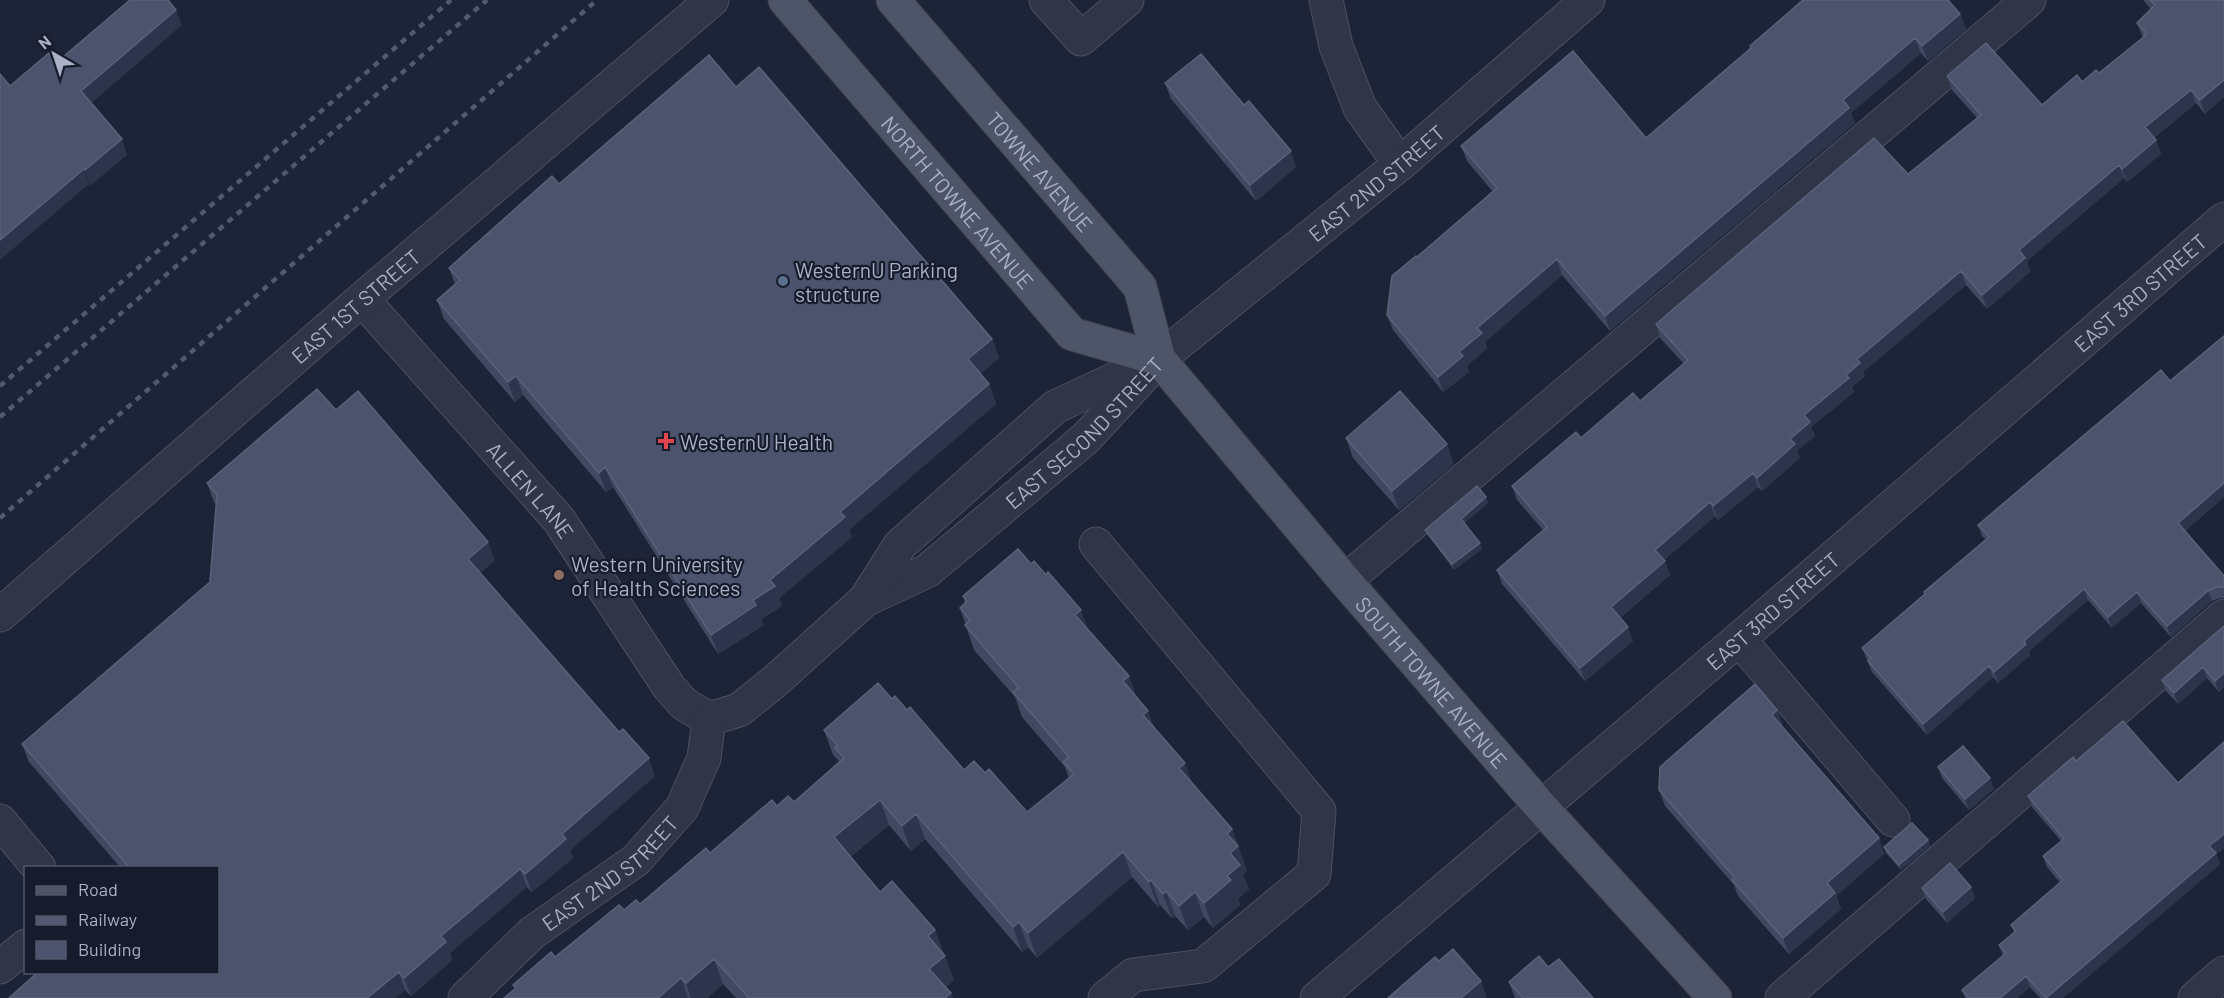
<svg xmlns="http://www.w3.org/2000/svg" width="2224" height="998" viewBox="0 0 2224 998" font-family="Barlow,sans-serif">
<style>
.lines{fill:none;stroke-linecap:round;stroke-linejoin:round}
.minor-casing{stroke:#4b5164;stroke-width:35}
.major-casing{stroke:#3a4052;stroke-width:35}
.minor{stroke:#303648;stroke-width:33}
.major{stroke:#4e5569;stroke-width:33}
.rail{stroke:#525970;stroke-width:4.5;stroke-dasharray:6 6;stroke-linecap:butt}
.wall{fill:#404961}
.shaded-wall{fill:#2d354c}
.building{fill:#4b546c;stroke:#5a627a;stroke-width:1.5}
.service-dot{fill:#5c6f8a;stroke:#161c2c;stroke-width:2}
.health-dot{fill:#e0444e;stroke:#161c2c;stroke-width:2}
.education-dot{fill:#8d6e63;stroke:#161c2c;stroke-width:2}
.labels{text-anchor:middle;dominant-baseline:central;stroke-width:4.5;stroke-linejoin:round;paint-order:stroke}
.street-label{font-size:21px;fill:#aab0c6;stroke:#161c2c}
.poi-label{font-size:21px;fill:#aab0c6;stroke:#161c2c;text-anchor:start}
</style>
<rect width="100%" height="100%" fill="#1d2438"/>
<g class="lines">
<defs>
<g id="minor">
<path d="M1046 0 1081 39 1127 0"/>
<path d="M1326 0 1336 46 1360 108 1400 164"/>
<path id="s1" d="M362 299 559 520 669 687 684 704 709 719"/>
<path d="M1096 544 1319 811 1314 874 1203 966 1133 975 1105 998"/>
<path d="M1345 581 2029 0"/>
<path id="s2" d="M865 600 927 571 1086 438 1159 359 1400 164 1588 0"/>
<path id="s3" d="M0 615 362 299 712 0"/>
<path d="M1739 639 1893 820"/>
<path d="M709 719 739 710 774 682 865 600 900 545 1055 407 1145 365"/>
<path d="M0 821 39 868"/>
<path d="M0 967 26 946"/>
<path id="s4" d="M465 998 532 933 636 860 682 808 704 758 709 719"/>
<path id="s5" d="M1317 998 1739 639 2224 219"/>
<path d="M1782 998 2224 616"/>
<path d="M2195 998 2224 973"/>
</g>
<g id="major">
<path id="s6" d="M785 0 1072 334 1159 359"/>
<path id="s7" d="M893 0 1140 287 1159 359 1345 581 1541 807 1715 998"/>
</g>
</defs>
<!-- minor casing -->
<use href="#minor" class="minor-casing"/>
<!-- major casing -->
<use href="#major" class="major-casing"/>
<!-- minor -->
<use href="#minor" class="minor"/>
<!-- major -->
<use href="#major" class="major"/>
<!-- rail -->
<path class="rail" d="M0 386 451 0
M0 417 487 0
M0 518 597 0"/>
</g>
<!-- wall -->
<path class="wall" d="M2143 0H2224L2205 114 2196 103 2154 138 2156 140 2161 154 2127 182 2124 178 2027 261 2030 272 1987 309 1966 285 1863 372 1865 376 1852 387 1854 392 1811 427 1815 436 1797 450 1800 458 1762 491 1758 487 1718 520 1715 516 1664 560 1670 575 1620 618 1633 641 1585 681 1502 584 1497 570 1543 530 1517 500 1512 486 1581 438 1640 401 1684 364 1660 338 1656 324 1908 174 1977 118 1952 90 1947 76 2042 105 2082 82 2099 73 2143 38 2137 23 2151 9Z
M1955 7 1960 14 1966 29 1928 61 1921 53 1851 113 1855 123 1610 331 1562 275 1485 342 1487 348 1467 366 1469 372 1443 392 1393 330 1387 315 1417 257 1493 192 1467 161 1461 146 1646 138 1750 49V46Z
M1165 83 1296 167 1256 201 1171 99Z
M736 87 992 339 999 358 980 374 989 384 996 404 849 530 852 537 779 598 782 606 761 619 764 625 718 654 613 487 606 492 523 395 515 402 444 319 437 300 455 284 449 268 559 184Z
M2224 336V497L2185 531 2224 576V598H2220L2212 601 2171 637 2141 603 2112 628 2088 600 2029 651 2030 655 1998 683 1993 677 1927 735 1872 672 1862 648 1925 594 1924 592 1986 540 1982 536 1978 525 2170 381Z
M336 410 495 560 480 573 655 776 570 850 573 858 532 892 527 887 450 953 452 960 411 996 405 990 218 867H120L29 762 22 744 210 582 216 504 214 502 207 483Z
M1346 438 1454 464 1399 510 1353 458Z
M1486 497 1488 503 1464 523 1480 543 1482 549 1454 570 1428 535 1425 530Z
M963 596 1088 630 1129 676 1136 696 1155 729 1192 783 1232 829 1247 871 1243 874 1249 889 1238 899 1240 905 1213 928 1204 917 1188 930 1175 916 1172 918 1160 905 1158 907 1132 877 1037 958 1028 947 1022 952 925 839 911 851 889 825 850 857 880 892 935 930 954 980 946 987 951 993 953 998H736L723 984 707 998H504L515 989 513 985 624 910 640 904 777 806 794 802 840 762 833 755 824 730 892 699 907 710 964 770 985 773 1027 812 1069 778 1065 767 1022 717 1015 697 974 650 960 608 965 603Z
M2224 626V687L2219 692 2207 678 2178 704 2166 691 2162 680Z
M1783 725 1782 727 1879 838 1884 854 1836 896 1841 909 1789 954 1738 896 1734 885 1665 806 1659 790Z
M2224 742V848L2216 854 2220 864 2063 998H2040L2030 987 2017 998H1965L1962 990 2003 956 1999 945 2014 933 2011 925 2060 883 2047 867 2043 856 2061 841 2032 807 2028 796 2076 761 2178 783Z
M1938 767 1994 789 1969 810 1942 778Z
M1928 840 1930 846 1901 870 1886 853 1884 847Z
M1971 887 1975 898 1947 923 1926 899 1922 888Z
M1548 967 1593 998H1515L1509 982Z"/>
<!-- shaded-wall -->
<path class="shaded-wall" d="M176 10 182 25 87 107 81 91Z
M1960 14 1966 29 1928 61 1922 46Z
M1915 38 1921 53 1851 113 1855 123 1610 331 1605 316 1843 100Z
M2224 80V97L2205 114 2200 100Z
M2191 90 2196 103 2150 141 2145 127Z
M122 139 127 155 90 186 85 170Z
M2156 140 2161 154 2127 182 2122 169Z
M1291 151 1296 167 1256 201 1250 185Z
M2119 165 2124 178 2027 261 2030 272 1987 309 1982 295 2019 250Z
M84 169 89 184 0 260V240Z
M1557 259 1562 275 1485 342 1487 348 1467 366 1469 372 1443 392 1438 377 1459 352 1477 328Z
M1961 271 1966 285 1863 372 1865 376 1852 387 1854 392 1811 427 1815 436 1797 450 1800 458 1762 491 1757 478 1804 415 1846 375 1857 359Z
M992 339 999 358 975 378 968 359Z
M516 376 523 395 515 402 508 382Z
M989 384 996 404 849 530 852 537 779 598 782 606 761 619 764 625 718 654 711 635 840 512Z
M1447 444 1454 464 1399 510 1392 491Z
M605 467 613 487 606 492 599 473Z
M1753 473 1758 487 1718 520 1713 506Z
M2224 483V497L2182 533 2178 523Z
M1486 497 1488 503 1463 525 1461 519Z
M1710 502 1715 516 1660 563 1655 550Z
M488 542 495 560 475 577 468 559Z
M1480 543 1482 549 1454 570 1452 564Z
M1665 561 1670 575 1616 621 1611 607Z
M2084 589 2088 600 2029 651 2030 655 1998 683 1994 672 2024 641Z
M2208 591 2212 601 2171 637 2167 626Z
M2137 592 2141 603 2112 628 2108 617Z
M1081 610 1090 635 1075 615Z
M1628 627 1633 641 1585 681 1580 668Z
M1989 666 1993 677 1927 735 1923 724Z
M2203 667 2207 678 2178 704 2174 693Z
M2224 673V687L2219 692 2215 681Z
M1129 676 1138 701 1123 681Z
M1777 710 1783 725 1778 731 1772 715Z
M1148 711 1158 736 1143 715Z
M649 758 655 776 570 850 573 858 532 892 525 874 562 834Z
M1185 763 1194 788 1179 768Z
M1990 778 1994 789 1969 810 1965 799Z
M880 800 889 825 843 862 834 837Z
M916 814 925 839 911 851 902 826Z
M1232 829 1247 871 1243 874 1249 889 1238 899 1240 905 1213 928 1204 903 1227 876 1230 853 1227 834Z
M2224 834V848L2216 854 2220 864 2063 998H2046L2209 846Z
M1879 838 1884 854 1836 896 1841 909 1789 954 1783 938 1827 883Z
M1928 840 1930 846 1901 870 1899 865Z
M1123 852 1132 877 1037 958 1028 933Z
M520 869 527 887 450 953 452 960 411 996 404 978 441 936Z
M1151 880 1160 905 1158 907 1149 882Z
M1971 887 1975 898 1947 923 1943 912Z
M1166 891 1175 916 1172 918 1163 894Z
M1195 892 1204 917 1188 930 1179 906Z
M1019 922 1028 947 1022 952 1013 927Z
M935 930 944 955 928 936Z
M945 956 954 980 938 994 929 969Z
M714 959 723 984 707 998H691L686 983Z
M399 972 405 990 396 998H367Z
M2026 976 2030 987 2017 998H2000Z
M681 978 688 998H658Z
M1481 981 1487 998H1461Z
M951 993 953 998H945Z"/>
<!-- building -->
<path class="building" d="M130 0H168L176 10 81 91 122 139 85 170 84 169 0 240V74L10 86 49 53 57 62Z
M1803 0H1948L1960 14 1922 46 1915 38 1843 100 1849 108 1605 316 1557 259 1477 328 1482 333 1459 352 1463 356 1438 377 1387 315 1392 276 1416 256 1417 257 1497 188 1461 146 1573 51 1646 138 1751 48 1750 46Z
M2150 0H2224V80L2200 100 2191 90 2145 127 2156 140 2122 169 2119 165 2019 250 2025 258 1982 295 1961 271 1857 359 1860 363 1846 375 1849 378 1804 415 1810 422 1790 439 1795 444 1757 478 1753 473 1713 506 1710 502 1655 550 1665 561 1611 607 1628 627 1580 668 1497 570 1547 527 1512 486 1576 432 1581 438 1633 393 1640 401 1688 360 1656 324 1874 138 1908 174 1981 115 1947 76 1986 43 2042 105 2077 75 2082 82 2096 70 2099 73 2145 36 2144 35 2146 33 2137 23 2155 5Z
M1201 54 1244 105 1249 101 1291 151 1250 185 1165 83Z
M709 55 736 87 759 67 992 339 968 359 989 384 840 512 845 517 770 580 775 586 753 600 756 605 711 635 605 467 599 473 516 376 508 382 437 300 460 280 449 268 552 176 559 184Z
M2224 336V483L2178 523 2224 576V587H2216L2208 591 2167 626 2137 592 2108 617 2084 589 2024 641 2026 644 1994 672 1989 666 1923 724 1868 661 1871 658 1862 648 1925 594 1924 592 1989 537 1978 525 2161 370 2170 381Z
M317 389 336 410 358 391 488 542 468 559 619 732 623 729 649 758 562 834 566 839 525 874 520 869 441 936 446 942 404 978 399 972 367 998H9L38 972H218V867H129L22 744 210 582 217 495 207 483Z
M1400 391 1447 444 1392 491 1346 438Z
M1477 486 1486 497 1461 519 1480 543 1452 564 1425 530Z
M1018 549 1031 564 1034 561 1046 575 1048 572 1081 610 1075 615 1129 676 1123 681 1148 711 1143 715 1185 763 1179 768 1232 829 1227 834 1238 846 1230 853 1240 865 1227 876 1231 880 1204 903 1195 892 1179 906 1166 891 1163 894 1151 880 1149 882 1123 852 1028 933 1019 922 1013 927 916 814 902 826 880 800 834 837 880 892 892 881 935 930 928 936 945 956 929 969 951 993 945 998H749L714 959 686 983 681 978 658 998H504L516 988 513 985 551 952 555 957 619 905 624 910 636 900 640 904 706 848 710 853 772 800 777 806 788 796 794 802 844 758 835 748 838 746 824 730 878 683 892 699 895 696 907 710 910 707 964 770 974 761 985 773 989 769 1027 812 1074 774 1063 762 1069 757 1013 692 1019 688 965 625 970 620 960 608 967 601 963 596Z
M2224 626V673L2215 681 2203 667 2174 693 2162 680Z
M1755 684 1777 710 1772 715 1879 838 1827 883 1835 893 1783 938 1732 880 1735 878 1659 790 1660 767Z
M2123 721 2178 783 2224 742V834L2209 846 2216 853 2046 998 2026 976 2000 998H1969L1962 990 2006 953 1999 945 2016 931 2011 925 2063 880 2043 856 2064 839 2028 796 2073 757 2076 761Z
M1963 746 1990 778 1965 799 1938 767Z
M1912 823 1928 840 1899 865 1884 847Z
M1950 863 1971 887 1943 912 1922 888Z
M1453 949 1481 981 1461 998H1388L1435 957 1439 961Z
M1539 956 1548 967 1559 959 1593 998H1523L1509 982Z"/>
<!-- markers -->
<circle class="service-dot" cx="783" cy="281" r="6"/>
<path class="health-dot" d="M663 432h6v6h6v6h-6v6h-6v-6h-6v-6h6z"/>
<circle class="education-dot" cx="559" cy="575" r="6"/>
<g class="labels">
<!-- street labels -->
<g class="street-label">
<text stroke="none"><textPath href="#s7" startOffset="226">TOWNE AVENUE</textPath></text>
<text stroke="none"><textPath href="#s2" startOffset="663">EAST 2ND STREET</textPath></text>
<text stroke="none"><textPath href="#s6" startOffset="266">NORTH TOWNE AVENUE</textPath></text>
<text stroke="none"><textPath href="#s5" startOffset="1084">EAST 3RD STREET</textPath></text>
<text stroke="none"><textPath href="#s3" startOffset="471">EAST 1ST STREET</textPath></text>
<text stroke="none"><textPath href="#s2" startOffset="278">EAST SECOND STREET</textPath></text>
<text stroke="none"><textPath href="#s1" startOffset="255">ALLEN LANE</textPath></text>
<text stroke="none"><textPath href="#s5" startOffset="598">EAST 3RD STREET</textPath></text>
<text stroke="none"><textPath href="#s7" startOffset="876">SOUTH TOWNE AVENUE</textPath></text>
<text stroke="none"><textPath href="#s4" startOffset="192">EAST 2ND STREET</textPath></text>
</g>
<!-- poi labels -->
<g class="poi-label">
<text x="795" y="269">WesternU Parking<tspan x="795" dy="24">structure</tspan></text>
<text x="680" y="441">WesternU Health</text>
<text x="571" y="563">Western University<tspan x="571" dy="24">of Health Sciences</tspan></text>
</g>
</g>
<!-- legend -->
<rect x="24" y="866" width="195" height="108" fill="#161c2c" stroke="#51576a" stroke-width="1.5"/>
<rect x="36" y="886" width="30" height="9" fill="#4e5569" stroke="#51576a" stroke-width="1.5"/>
<text x="78" y="896" font-size="18" fill="#aab0c6">Road</text>
<rect x="36" y="916" width="30" height="9" fill="#525970" stroke="#51576a" stroke-width="1.5"/>
<text x="78" y="926" font-size="18" fill="#aab0c6">Railway</text>
<rect x="36" y="941" width="30" height="18" fill="#4b546c" stroke="#51576a" stroke-width="1.5"/>
<text x="78" y="956" font-size="18" fill="#aab0c6">Building</text>
<!-- north arrow -->
<g transform="translate(54 54) rotate(321)" stroke="#161c2c" stroke-width="4.5" paint-order="stroke">
<path d="M0-4.5L10 22L0 15L-10 22Z" fill="#aab0c6"/>
<text y="-9" font-size="16" font-weight="bold" text-anchor="middle" fill="#aab0c6">N</text>
</g>
</svg>
